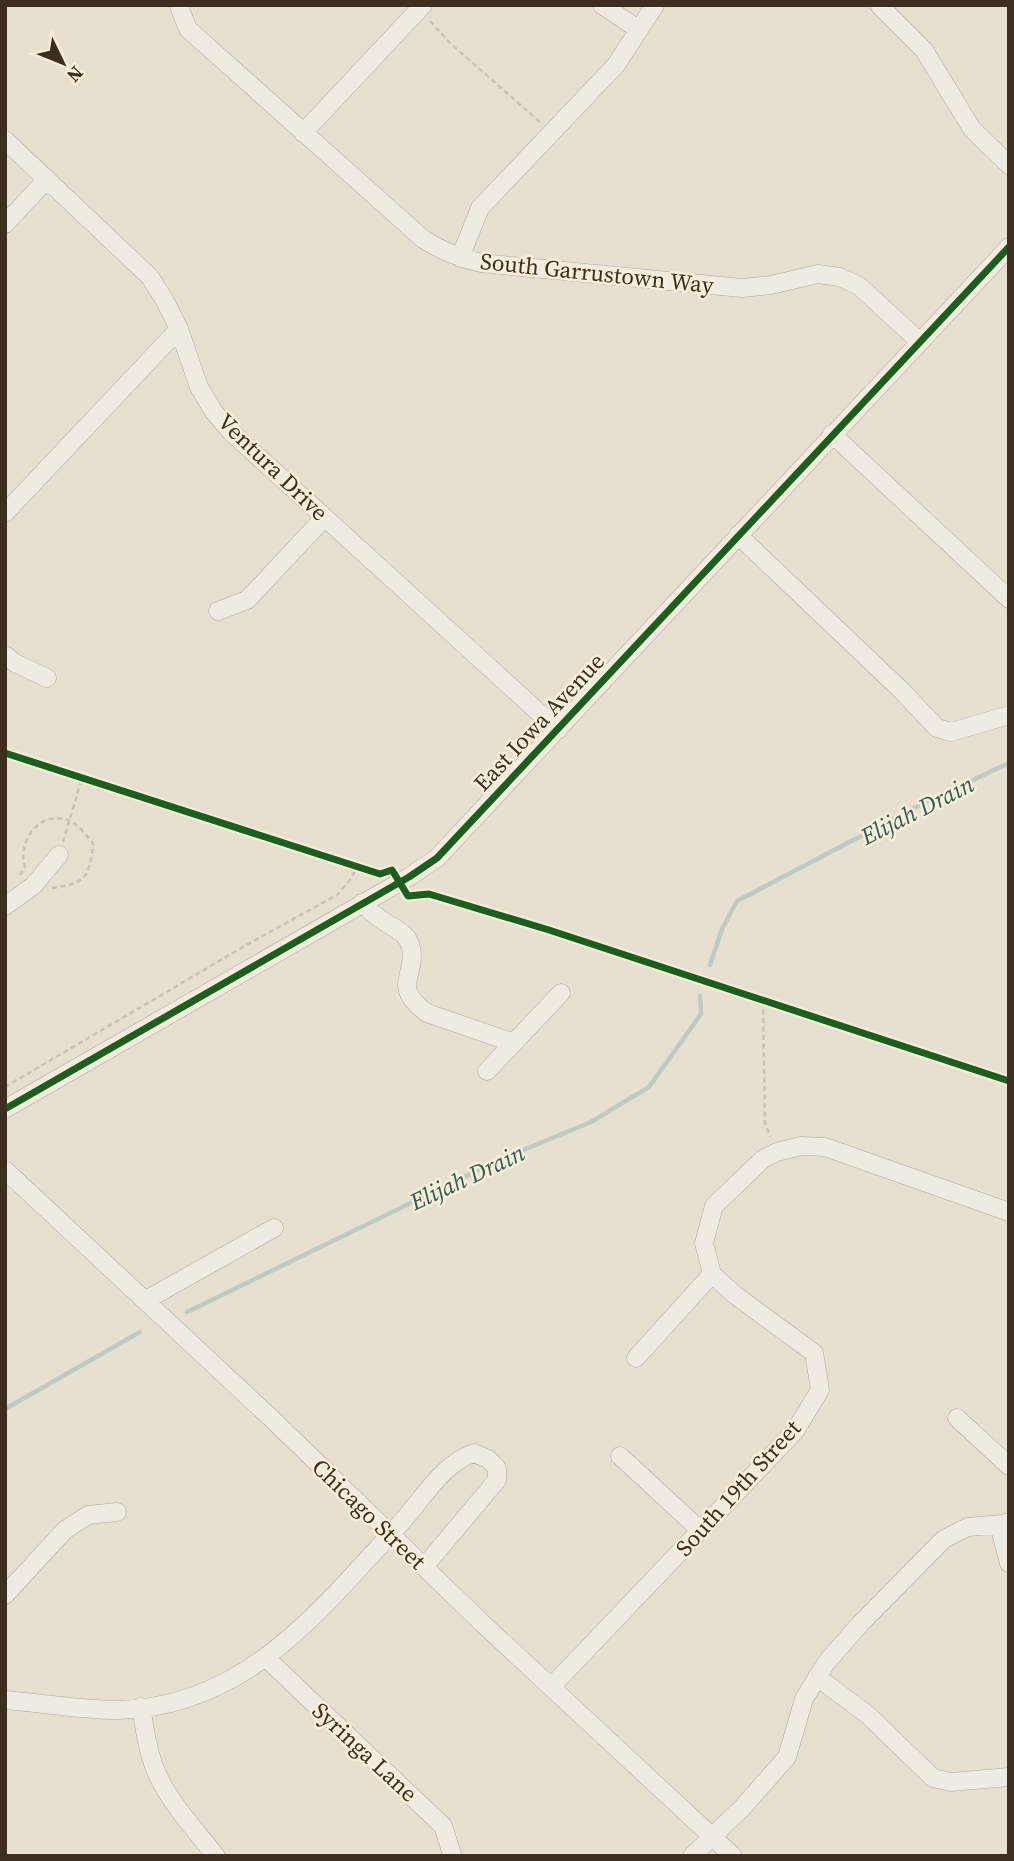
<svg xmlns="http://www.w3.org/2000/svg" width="1014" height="1861" viewBox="0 0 1014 1861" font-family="'Source Serif 4',serif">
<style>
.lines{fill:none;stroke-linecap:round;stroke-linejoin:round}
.stream{stroke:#bcccc2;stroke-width:4.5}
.minor-casing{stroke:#ada599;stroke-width:19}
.path{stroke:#c8c2b9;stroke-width:2.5;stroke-dasharray:5 3.5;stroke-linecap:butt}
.minor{stroke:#efebe3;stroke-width:18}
.cycleway-casing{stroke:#f7eed8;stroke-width:11}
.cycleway{stroke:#1b5e20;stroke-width:7}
.labels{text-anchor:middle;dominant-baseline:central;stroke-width:5;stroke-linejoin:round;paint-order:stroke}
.street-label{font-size:23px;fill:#3d2e20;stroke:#f7eed8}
.water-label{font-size:24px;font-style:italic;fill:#2f5d5a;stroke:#f7eed8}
</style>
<rect width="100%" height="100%" fill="#e7e0d1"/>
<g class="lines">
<!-- stream -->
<path class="stream" d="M710 965 722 929 737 901 924 803 1009 763
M187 1312 497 1161 591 1122 649 1087 701 1014 700 996
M5 1409 140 1332"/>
<defs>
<path id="minor" d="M181 5 180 9 188 29 423 239C442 251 459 258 481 263L742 288 771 285 818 274 840 277 859 286 920 342
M602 5 638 29
M879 5 924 50 972 129 1009 165
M303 133 423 5
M5 140 150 277 165 301 179 329 199 387 214 412 231 432 558 730
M5 224 47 179
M460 258 480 208 616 65 655 5
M832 434 1009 599
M5 513 179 329
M738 535 901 690 937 728 951 732 1009 715
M218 611 247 600 324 518
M5 655 15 663 47 678
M362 903C368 908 373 914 379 918 390 927 408 931 411 948 417 976 390 986 427 1013L514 1043
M5 906 33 886 59 855
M487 1071 561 993
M5 1109 409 877 437 858 1009 247
M5 1170 272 1419 482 1623 733 1856
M146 1300 274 1228
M636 1358 712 1274
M957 1418 1009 1466
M620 1456 700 1530
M999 1525 1009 1563
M5 1595 65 1530 88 1515 117 1512
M266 1658 443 1826 452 1854
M817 1677 868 1715 933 1778 951 1782 1009 1777
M552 1686 795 1431 820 1390 814 1353 735 1295 712 1274 704 1243 714 1206 763 1159 777 1152 801 1146 825 1147 1009 1212
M5 1700C42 1703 80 1710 117 1710 245 1708 319 1611 398 1526 421 1502 442 1463 474 1453L488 1459 497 1468V1480L424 1567
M141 1707C145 1731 148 1754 158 1776 172 1805 196 1831 216 1856
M692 1856 743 1807 787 1757 804 1699 826 1663 860 1624 944 1539 968 1527 1003 1524 1009 1522"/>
</defs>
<!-- minor casing -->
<use href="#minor" class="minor-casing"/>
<!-- path -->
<path class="path" d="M430 21 450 43 541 123
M63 842 82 778
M20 875 25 867C17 842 39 810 68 820 78 824 86 835 93 843 90 877 86 884 51 888
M763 1001 765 1123 770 1137
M5 1087 248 944 337 895 350 880 357 867"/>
<!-- minor -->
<use href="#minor" class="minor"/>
<defs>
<path id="cycleway" d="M5 753 380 874 392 870 408 896 429 894 549 930 1009 1081
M5 1109 409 877 437 858 1009 247"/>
</defs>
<!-- cycleway casing -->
<use href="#cycleway" class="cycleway-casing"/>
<!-- cycleway -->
<use href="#cycleway" class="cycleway"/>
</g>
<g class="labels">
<!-- street labels -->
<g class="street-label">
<text transform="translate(597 273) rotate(6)">South Garrustown Way</text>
<text transform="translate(273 467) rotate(44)">Ventura Drive</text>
<text transform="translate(539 722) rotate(-47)">East Iowa Avenue</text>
<text transform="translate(738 1488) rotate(-48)">South 19th Street</text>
<text transform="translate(369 1514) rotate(44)">Chicago Street</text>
<text transform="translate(365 1752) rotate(43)">Syringa Lane</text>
</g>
<!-- water labels -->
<g class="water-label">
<text transform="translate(917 810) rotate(-27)">Elijah Drain</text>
<text transform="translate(467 1177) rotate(-25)">Elijah Drain</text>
</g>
</g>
<!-- border -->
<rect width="1014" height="1861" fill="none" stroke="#3d2e20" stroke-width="14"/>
<!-- north arrow -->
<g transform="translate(63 63) rotate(133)" stroke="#f7eed8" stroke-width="5" paint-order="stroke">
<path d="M0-5L12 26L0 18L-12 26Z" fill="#3d2e20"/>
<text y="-10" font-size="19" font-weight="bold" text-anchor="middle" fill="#3d2e20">N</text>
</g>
</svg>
